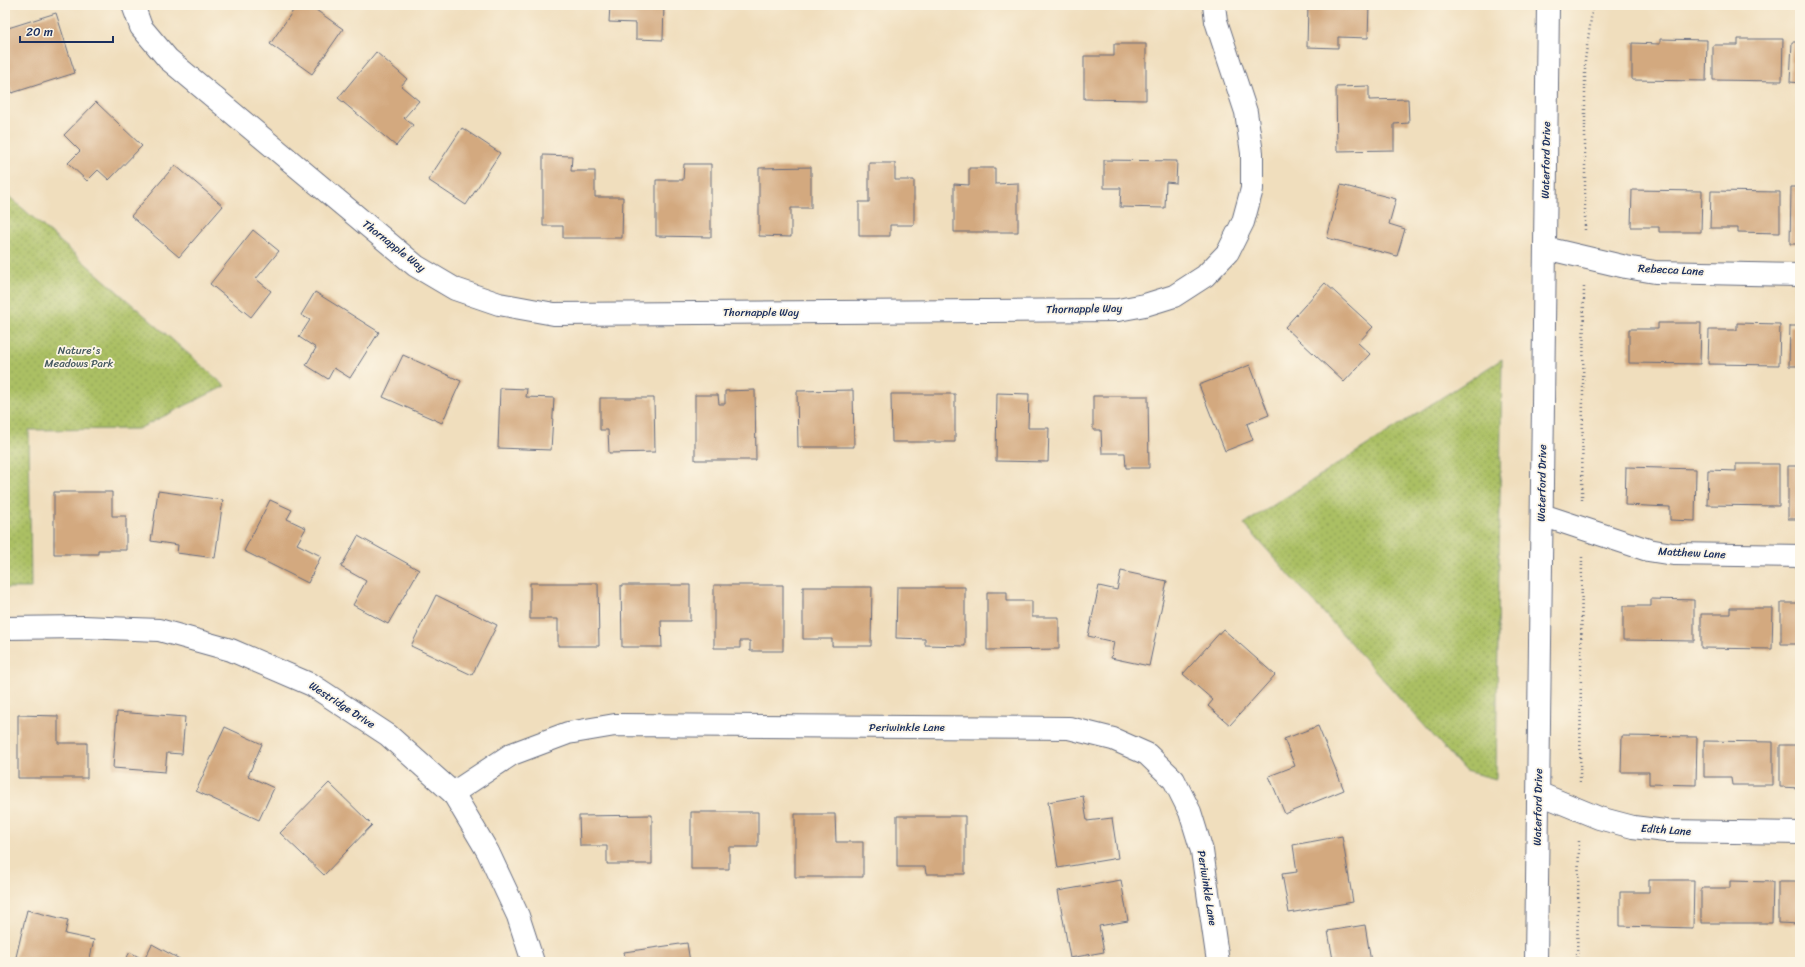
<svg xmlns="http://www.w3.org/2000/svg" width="1805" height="967" viewBox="0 0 1805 967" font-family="Sriracha,sans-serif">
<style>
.park{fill:url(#park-dots);stroke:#637861}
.building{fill:#d3a97f}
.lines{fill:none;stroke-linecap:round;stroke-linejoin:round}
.minor-casing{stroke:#666c7f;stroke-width:24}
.path{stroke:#666c7f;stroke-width:2.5;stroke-dasharray:1 3;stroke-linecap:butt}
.minor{stroke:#fff;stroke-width:22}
.labels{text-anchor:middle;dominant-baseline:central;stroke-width:3.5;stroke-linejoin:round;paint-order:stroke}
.street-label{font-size:11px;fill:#1b2f5e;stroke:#fcf5e5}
.park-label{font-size:11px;fill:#465a60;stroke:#fcf5e5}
</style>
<defs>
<pattern id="park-dots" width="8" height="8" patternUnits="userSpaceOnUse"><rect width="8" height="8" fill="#abc064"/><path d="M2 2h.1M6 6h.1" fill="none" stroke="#8a9c56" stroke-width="1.8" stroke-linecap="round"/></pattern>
</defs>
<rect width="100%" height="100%" fill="#fcf5e5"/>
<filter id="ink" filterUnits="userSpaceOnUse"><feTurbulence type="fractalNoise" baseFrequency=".025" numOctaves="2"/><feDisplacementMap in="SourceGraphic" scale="8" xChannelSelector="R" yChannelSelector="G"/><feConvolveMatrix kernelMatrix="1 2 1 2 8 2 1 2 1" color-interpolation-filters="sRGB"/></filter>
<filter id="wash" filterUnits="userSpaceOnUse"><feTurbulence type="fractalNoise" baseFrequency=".012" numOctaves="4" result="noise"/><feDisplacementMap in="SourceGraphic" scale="16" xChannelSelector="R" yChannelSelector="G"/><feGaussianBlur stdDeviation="0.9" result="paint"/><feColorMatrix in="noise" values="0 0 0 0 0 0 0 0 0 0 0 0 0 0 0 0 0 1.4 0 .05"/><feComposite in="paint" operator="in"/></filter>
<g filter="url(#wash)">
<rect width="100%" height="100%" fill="#f0debd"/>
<!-- park -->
<path class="park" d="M5 193 225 386 138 429 29 430 31 588H5Z
M1502 359 1496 779 1465 771 1244 524Z"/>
<g id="blocks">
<!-- building -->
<path class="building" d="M297 5H309L343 29 312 74 270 44Z
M610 5H664L663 40 636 39V23L609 22Z
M1308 5H1369L1368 38 1338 37V48L1307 47Z
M56 13 75 73 12 93 5 72V29Z
M1660 39 1707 40 1706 81 1632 80V43L1660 44Z
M1738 39H1783L1782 81 1713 80V45H1738Z
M1792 42H1800V83L1790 82Z
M1114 44H1146V100L1084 99V56H1114Z
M376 52 407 79 401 86 419 101 404 118 413 125 396 146 338 98Z
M1369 86V100L1408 99 1409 123 1394 124V150L1337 151 1336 87Z
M96 102 142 146 109 180 98 170 87 181 68 163 80 151 64 135Z
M462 128 500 153 466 205 428 180Z
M543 155 572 156 571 171H595V197H623L622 238H563V226H543Z
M1104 160 1177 161 1176 183 1166 182 1165 208 1120 207 1121 188H1104Z
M869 163H895V180H914V225H890V236H859V202H869Z
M684 164H711V237L656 236V180H683Z
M175 165 223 206 179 257 131 216Z
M811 167V208H791V237L759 236V168Z
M969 168H995V184L1018 183V232H954V184L969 185Z
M1341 185 1396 199 1389 224 1405 229 1397 256 1327 238Z
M1791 187H1800V244H1790Z
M1632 190 1702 191 1701 232H1659V227H1631Z
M1711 191 1780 192V233L1738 232V228H1710Z
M253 230 279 251 256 279 271 291 251 317 210 284Z
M1325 283 1373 327 1358 343 1370 354 1344 382 1285 327Z
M315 292 379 332 350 378 334 368 328 379 306 365 316 348 299 337 310 320 301 315Z
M1658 323H1701L1700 364 1629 363V329H1658Z
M1737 323 1780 324 1779 365 1708 364 1709 330H1737Z
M1790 326H1800V366H1789Z
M403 355 461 381 442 423 383 397Z
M1250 365 1269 415 1247 424 1253 440 1225 451 1199 385Z
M500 388 527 389 526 397 554 398 551 450 498 448Z
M755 390 756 460H695V395H718L719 404H725V391Z
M853 390 854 447H798L797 391Z
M997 393 1029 394 1028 428H1049L1048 462 996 461Z
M891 394H955V442H892Z
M1093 396H1148L1149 468H1126L1125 453H1102L1101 430H1093Z
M600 398H654L655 452 609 453 608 430H600Z
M1736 464H1779V506L1707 505 1708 470 1736 471Z
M1788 466H1800V519H1788Z
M1626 467 1696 469 1695 521 1670 520V507L1625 505Z
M158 491 223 500 215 558 177 553 178 545 151 541Z
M54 492H112V516H126V550H98V554H54Z
M270 500 292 510 287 519 306 528 297 544 321 556 308 583 244 551Z
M358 536 419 570 388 624 353 605 366 581 341 567Z
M1121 571 1167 581 1149 666 1111 658 1114 642 1088 636 1099 586 1117 590Z
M530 583H598L599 646H558V619H530Z
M621 585H690V621H661L662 647H622Z
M714 585H783V651H750V641H740V648H714Z
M803 587H872L871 646H832V639H803Z
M897 587H965V646L925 645V639L896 638Z
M987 592H1007V601H1032V617H1059V649L987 650Z
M436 595 497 625 472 675 411 646Z
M1651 599 1694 600V641L1623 640V606H1651Z
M1781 603H1800V644H1781Z
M1730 608H1773L1772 649 1701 648V614H1730Z
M1223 629 1275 675 1230 725 1208 706 1213 700 1183 674Z
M117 712 185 717 182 754 167 753 165 772 113 768Z
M18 715 58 716V743H87V778H18Z
M1318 726 1344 790 1285 814 1269 776 1295 766 1284 739Z
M225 727 262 744 248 776 274 788 259 820 196 791Z
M1622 736 1697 737 1696 785 1649 784V772H1621Z
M1704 741 1773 742V785H1732L1731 777H1704Z
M1780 745H1800V788L1780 787Z
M329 783 372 825 324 875 280 833Z
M1083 796 1087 821 1112 818 1118 858 1058 868 1048 802Z
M691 812H758V847H729V869H691Z
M795 814H835L836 842H863V877H795Z
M652 815V864H607V846H580L579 816Z
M897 816H965V874H926L925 867H897Z
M1342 836 1353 902 1289 913 1282 874 1297 872 1293 845Z
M1121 880 1128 921 1099 926 1104 952 1070 958 1058 891Z
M1649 880H1694L1693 928 1620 926V892H1649Z
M1730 881 1773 882 1772 923H1701V888H1730Z
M1778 882H1800V924L1778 923Z
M27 910 68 920 65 934 94 940 89 962H40L16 957Z
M1365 925 1371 962H1325L1333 960 1328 931Z
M687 943 690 962H626L624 952Z
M152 944 185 962H124L130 952 144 960Z"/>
</g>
</g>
<g filter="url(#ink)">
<use href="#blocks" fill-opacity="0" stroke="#666c7f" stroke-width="1"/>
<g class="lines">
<defs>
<path id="minor" d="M133 5 141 27 168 59 416 266 455 289 499 304 554 314 1118 310 1145 305 1174 296 1205 276 1228 252 1243 222 1252 189V153L1246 112 1216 21 1214 5
M1545 248 1626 267 1655 272 1800 275
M1542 515 1648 550 1673 554 1800 556
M5 628 83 627 159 630 231 650 312 685 388 735 453 793 488 852 518 916 533 962
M453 793 512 754 568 733 615 725 1069 728 1113 739 1147 754 1174 780 1190 812 1202 851 1218 962
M1538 793 1599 818 1633 827 1665 831 1800 833
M1536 962 1548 5"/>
</defs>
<!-- minor casing -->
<use href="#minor" class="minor-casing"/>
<!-- path -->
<path class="path" d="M1585 230V60L1593 5
M1582 500 1584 285
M1580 782 1582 557
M1577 962 1579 839"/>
<!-- minor -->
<use href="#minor" class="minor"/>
</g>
</g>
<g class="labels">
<!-- street labels -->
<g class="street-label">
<text transform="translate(1546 160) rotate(-89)">Waterford Drive</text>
<text transform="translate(394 246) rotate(38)">Thornapple Way</text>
<text transform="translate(1671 270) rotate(3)">Rebecca Lane</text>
<text transform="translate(1084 309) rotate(-1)">Thornapple Way</text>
<text x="761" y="312">Thornapple Way</text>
<text transform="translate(1542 483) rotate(-89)">Waterford Drive</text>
<text transform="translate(1692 553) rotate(3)">Matthew Lane</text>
<text transform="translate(342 705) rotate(33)">Westridge Drive</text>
<text x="907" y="727">Periwinkle Lane</text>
<text transform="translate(1538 807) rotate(-89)">Waterford Drive</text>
<text transform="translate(1666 830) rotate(4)">Edith Lane</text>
<text transform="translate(1207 888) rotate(81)">Periwinkle Lane</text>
</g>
<!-- park labels -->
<g class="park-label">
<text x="79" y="350">Nature's<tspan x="79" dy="13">Meadows Park</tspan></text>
</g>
</g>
<!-- margin -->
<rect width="1805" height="967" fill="none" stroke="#fcf5e5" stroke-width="20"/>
<!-- scale -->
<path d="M20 36v6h93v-6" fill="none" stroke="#1b2f5e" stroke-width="2"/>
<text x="26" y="36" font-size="12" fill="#1b2f5e" stroke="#fcf5e5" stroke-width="3" paint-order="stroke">20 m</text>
</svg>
